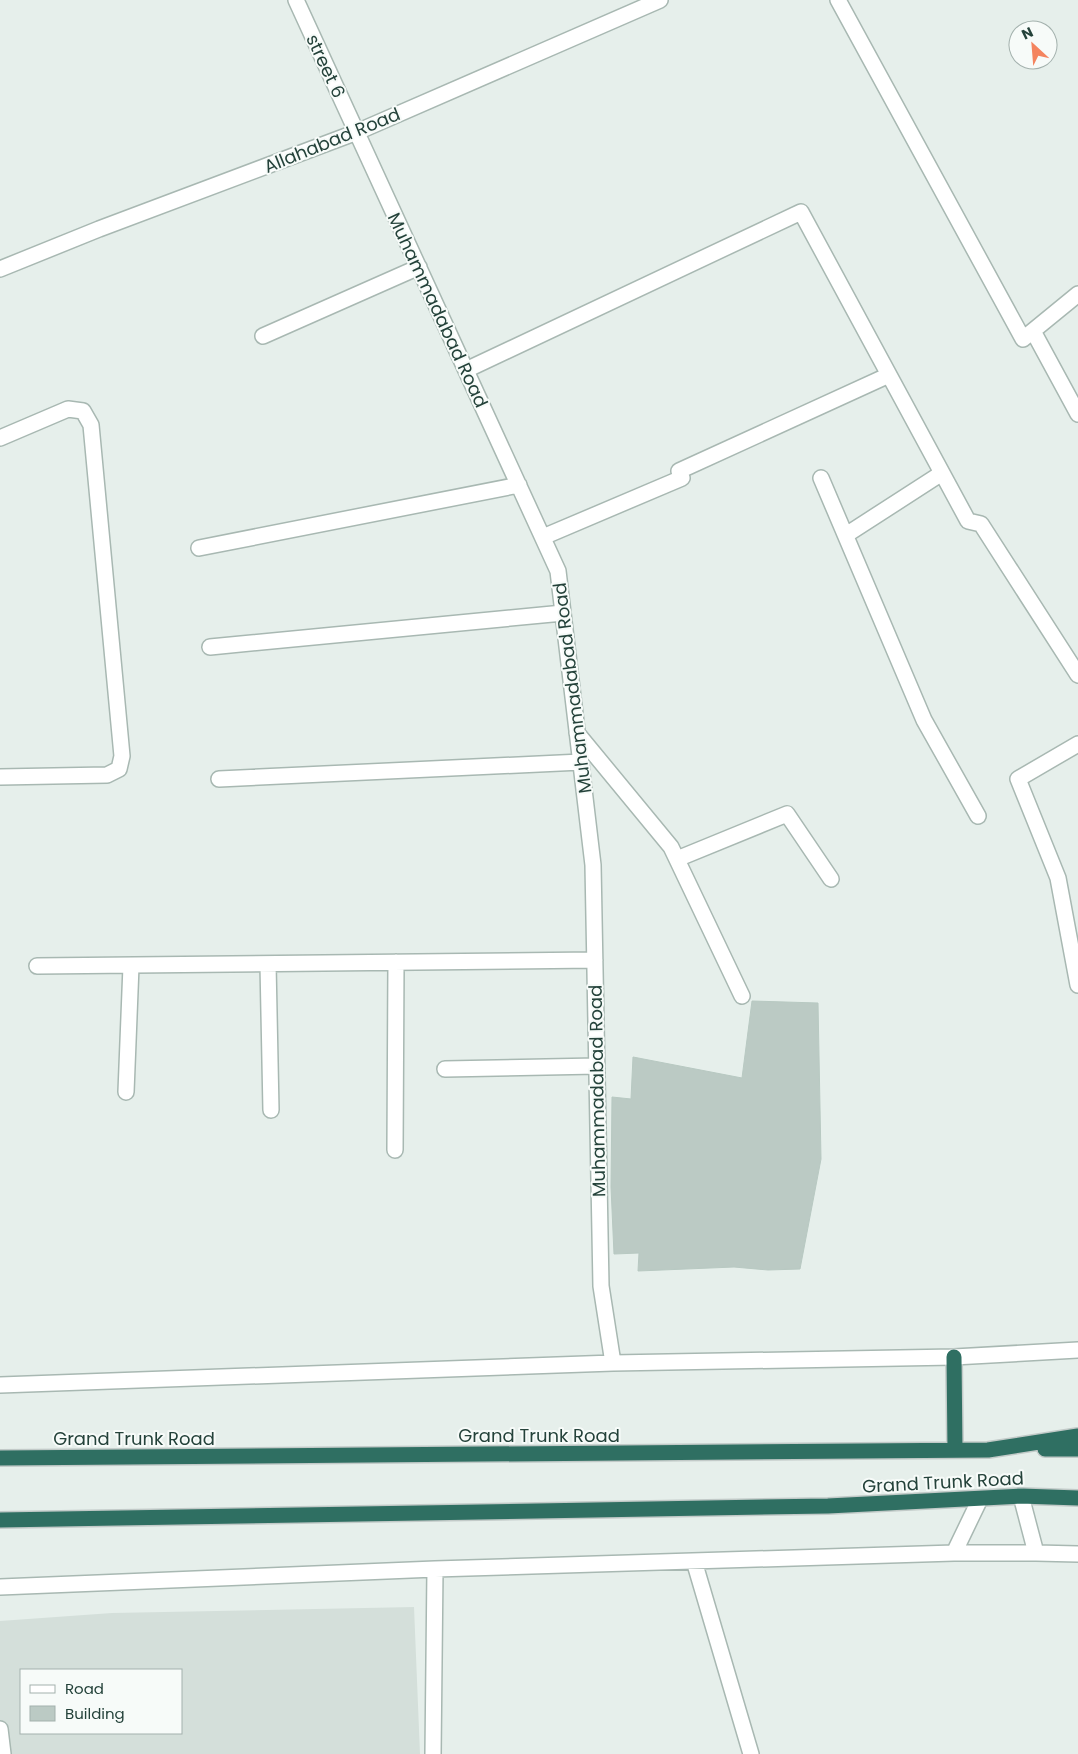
<svg xmlns="http://www.w3.org/2000/svg" width="1078" height="1754" viewBox="0 0 1078 1754" font-family="Poppins,sans-serif">
<style>
.built{fill:#d4dfda;fill-rule:evenodd}
.building{fill:#bbcac4;stroke:#b8c9c2}
.lines{fill:none;stroke-linecap:round;stroke-linejoin:round}
.minor-casing{stroke:#a8b8b2;stroke-width:18}
.highway-casing{stroke:#c2cac8;stroke-width:18}
.minor{stroke:#fff;stroke-width:15}
.highway{stroke:#2f6f62;stroke-width:15}
.labels{text-anchor:middle;dominant-baseline:central;stroke-width:4;stroke-linejoin:round;paint-order:stroke}
.street-label{font-size:18px;fill:#24423a;stroke:#f7fbf9}
</style>
<rect width="100%" height="100%" fill="#e6efeb"/>
<!-- built -->
<path class="built" d="M414 1607 420 1754H0V1621L112 1613ZM21 1670H181V1733H21Z"/>
<!-- building -->
<path class="building" d="M752 1001 818 1003 821 1159 800 1269 768 1270 734 1267 638 1271 639 1253 614 1254 611 1187 612 1097 631 1099 633 1057 742 1078Z"/>
<g class="lines">
<defs>
<path id="minor" d="M296 0 558 571 593 865 601 1286 613 1363
M838 0 1023 339 1078 294
M0 269 99 229 357 132 660 0
M1033 331 1078 414
M263 336 419 267
M466 370 801 212 968 521 981 524 1078 675
M0 438 68 409 83 411 91 425 122 756 119 769 107 775 0 777
M821 478 924 720 978 816
M846 535 942 473
M543 537 682 478 679 471 889 375
M199 548 519 485
M210 647 563 613
M577 733 671 847 742 996
M1078 744 1018 779 1058 878 1078 985
M219 779 581 762
M677 859 787 814 831 879
M268 964 271 1110
M37 966 595 960
M445 1069 597 1066
M126 1092 131 966
M395 1150 396 962
M0 1385 613 1363 954 1357 1078 1350
M1021 1496 1036 1553 1078 1554
M954 1553H1036
M694 1561 751 1754
M0 1587 435 1569 954 1553 980 1499
M0 1729 3 1754
M433 1754 435 1569"/>
<path id="highway" d="M954 1357 955 1450
M1045 1449H1078
M0 1458 988 1450 1078 1436
M0 1520 828 1506 1021 1496 1078 1498"/>
</defs>
<!-- minor casing -->
<use href="#minor" class="minor-casing"/>
<!-- highway casing -->
<use href="#highway" class="highway-casing"/>
<!-- minor -->
<use href="#minor" class="minor"/>
<!-- highway -->
<use href="#highway" class="highway"/>
</g>
<g class="labels">
<!-- street labels -->
<g class="street-label">
<text transform="translate(326 66) rotate(65)">street 6</text>
<text transform="translate(332 140) rotate(-22)">Allahabad Road</text>
<text transform="translate(438 310) rotate(65)">Muhammadabad Road</text>
<text transform="translate(572 688) rotate(-97)">Muhammadabad Road</text>
<text transform="translate(597 1091) rotate(-91)">Muhammadabad Road</text>
<text x="539" y="1435">Grand Trunk Road</text>
<text x="134" y="1438">Grand Trunk Road</text>
<text transform="translate(943 1482) rotate(-3)">Grand Trunk Road</text>
</g>
</g>
<!-- legend -->
<rect x="20" y="1669" width="162" height="65" fill="#f7fbf9" stroke="#a3b1ad"/>
<rect x="30" y="1685" width="25" height="8" fill="#ffffff" stroke="#a3b1ad"/>
<text x="65" y="1694" font-size="15" fill="#24423a">Road</text>
<rect x="30" y="1706" width="25" height="15" fill="#bbcac4" stroke="#a3b1ad"/>
<text x="65" y="1719" font-size="15" fill="#24423a">Building</text>
<!-- north arrow -->
<g transform="translate(1033 45) rotate(334)"><circle r="24" fill="#f7fbf9" stroke="#a3b1ad"/>
<path d="M0-4L9 19L0 12L-9 19Z" fill="#f4845f"/>
<text y="-8" font-size="14" font-weight="bold" text-anchor="middle" fill="#24423a">N</text>
</g>
</svg>
